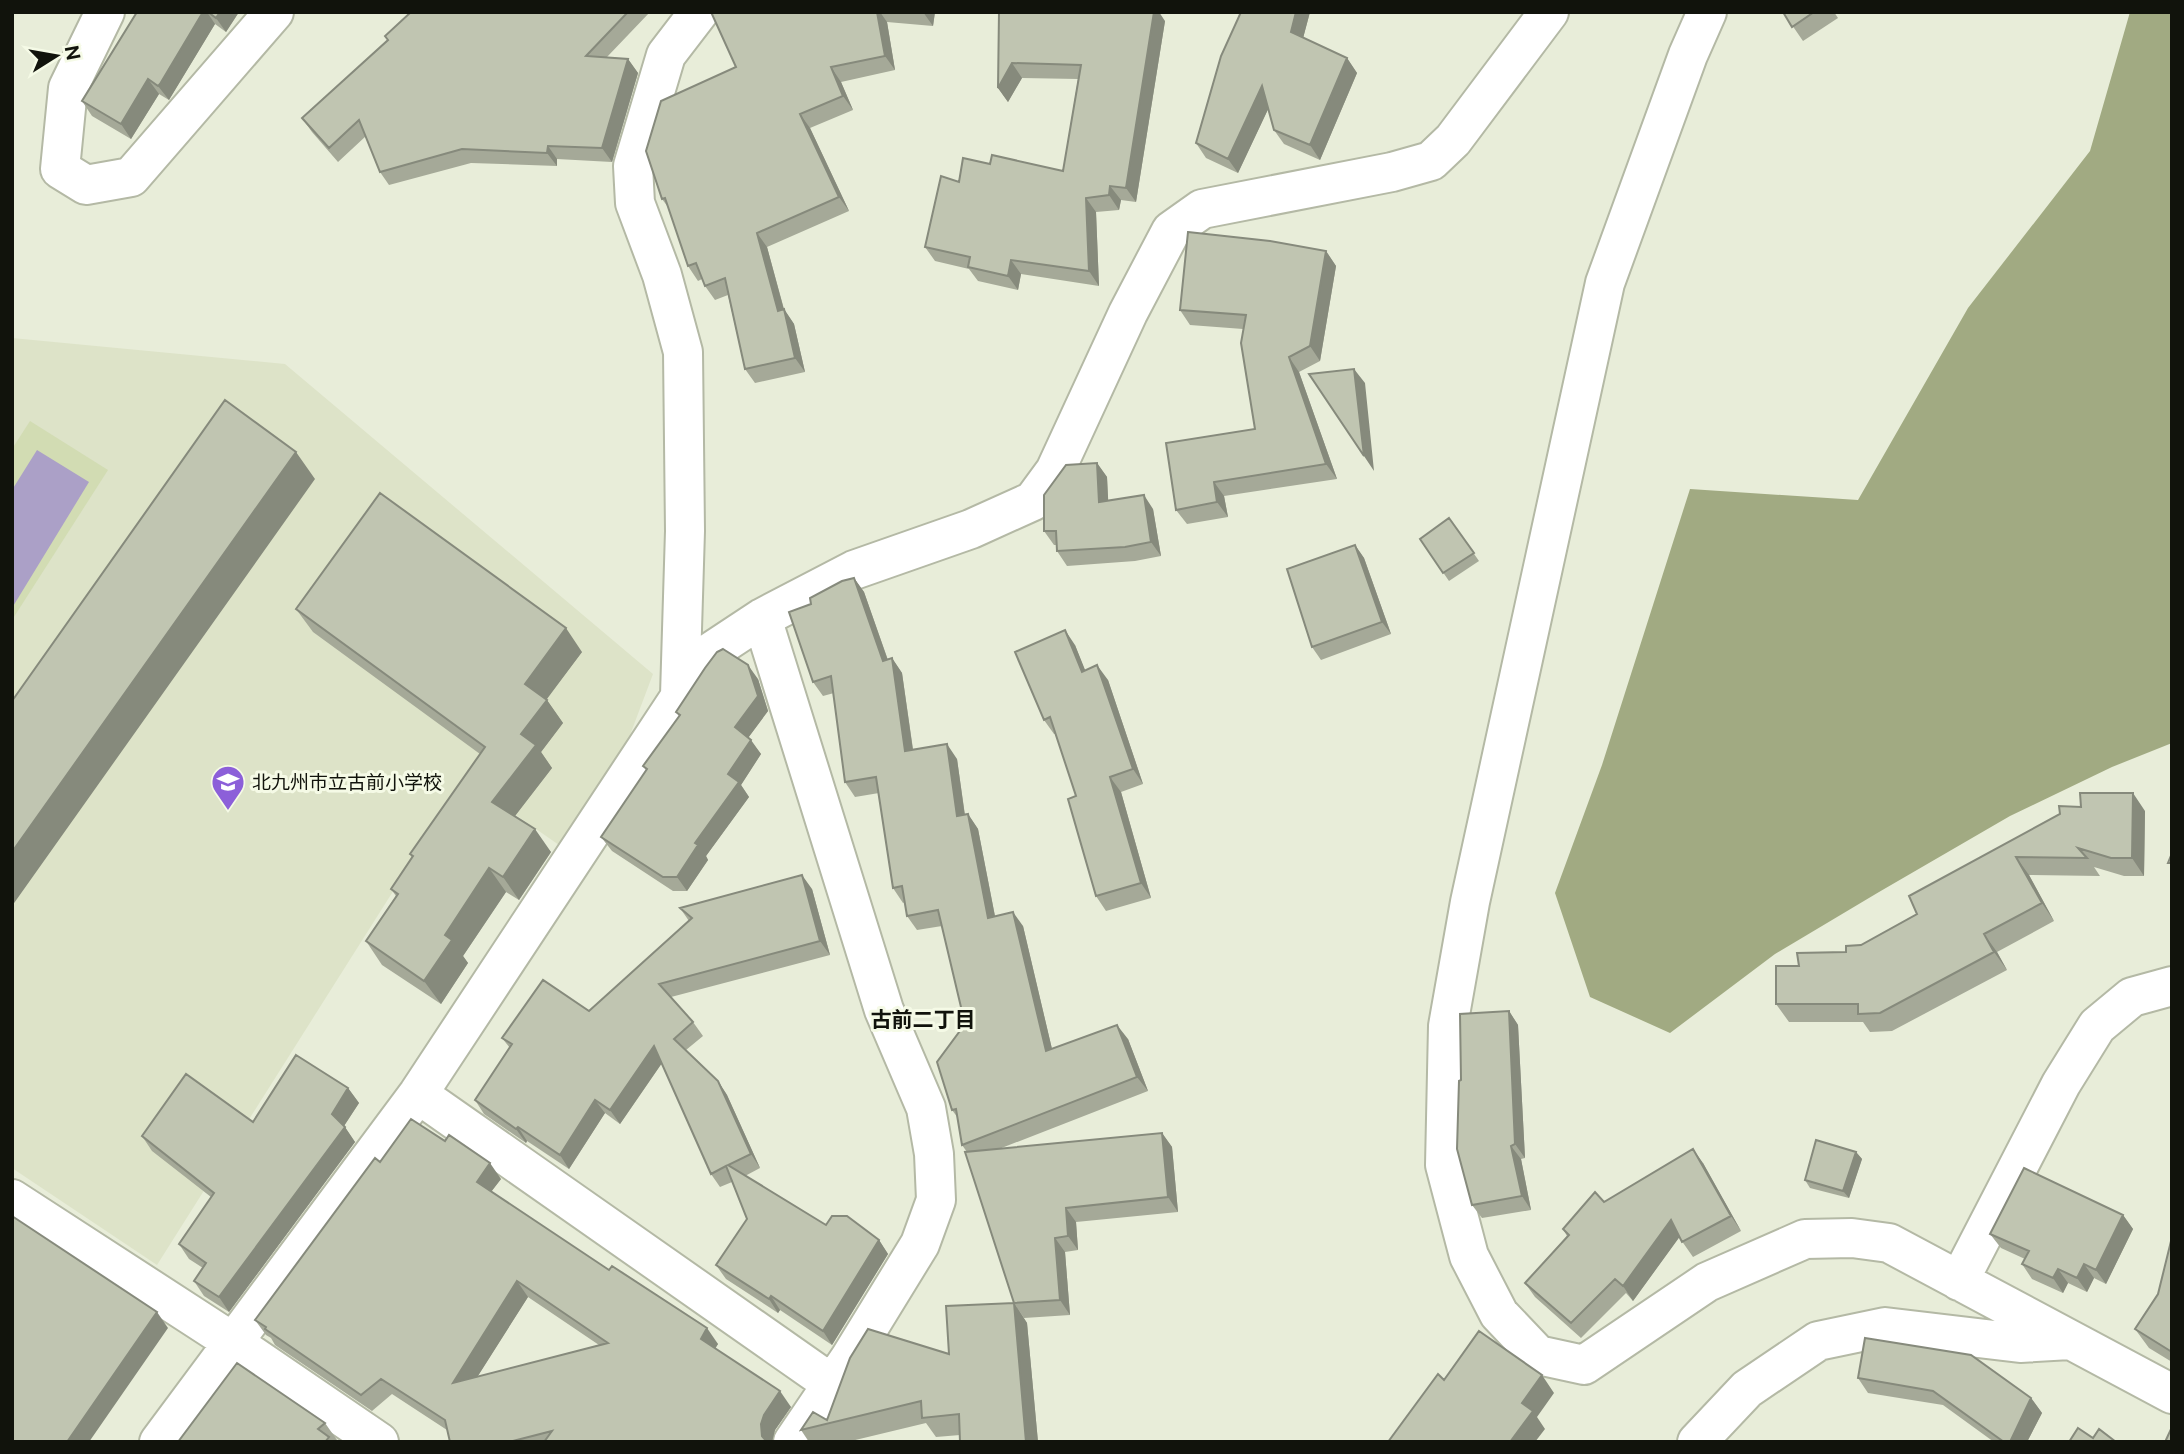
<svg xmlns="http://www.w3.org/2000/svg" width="2184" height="1454" viewBox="0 0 2184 1454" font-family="'Public Sans','Noto Sans JP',sans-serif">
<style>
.built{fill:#dde3c8}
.green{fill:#d2dcb3}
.forest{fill:#a1aa82}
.water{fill:#aba0c7}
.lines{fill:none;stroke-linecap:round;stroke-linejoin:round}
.street-casing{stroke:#b4b9a5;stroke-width:42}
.street{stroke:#fff;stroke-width:38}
.wall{fill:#a5a998;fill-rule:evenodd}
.shaded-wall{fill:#868a7c}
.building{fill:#c0c5b1;stroke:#868a7c;stroke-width:2;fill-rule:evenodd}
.labels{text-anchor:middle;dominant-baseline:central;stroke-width:6;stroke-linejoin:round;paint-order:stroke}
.poi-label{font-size:19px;fill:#11130c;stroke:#f5fae6;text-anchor:start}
.neighbourhood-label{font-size:21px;font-weight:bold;fill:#11130c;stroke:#f5fae6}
</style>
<rect width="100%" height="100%" fill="#e8edd9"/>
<!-- built -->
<path class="built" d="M12 338 285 364 653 674 627 743 559 845 464 779 157 1265 12 1168Z"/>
<!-- green -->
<path class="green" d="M30 421 108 470 12 620V449Z"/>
<!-- forest -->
<path class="forest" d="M2130 12H2172V743L2112 767 2010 816 1879 892 1775 954 1670 1033 1590 997 1555 893 1602 765 1690 489 1858 500 1968 308 2090 151Z"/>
<!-- water -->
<path class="water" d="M37 450 89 482 12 608V490Z"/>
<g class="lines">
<defs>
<path id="street" d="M105 12 68 88 60 169 86 185 131 177 274 12
M1707 12 1688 55 1605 283 1470 902 1448 1026 1445 1165 1469 1256 1499 1314 1538 1355 1584 1365 1707 1282 1805 1239 1852 1238 1889 1243 2172 1394
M762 618 884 1010 926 1108 934 1154 936 1200 920 1244 850 1358 793 1442
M680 695 685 531 683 352 662 275 635 203 633 166 666 55 699 12
M418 1094 832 1384
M12 1199 234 1343 379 1442
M1959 1281 2061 1084 2097 1026 2132 997 2172 986
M159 1442 418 1094 709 653 762 618 854 570 971 529 1033 501 1055 471 1128 313 1171 231 1202 209 1392 172 1431 161 1453 140 1549 12
M1697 1442 1747 1389 1818 1341 1885 1327 2020 1343 2070 1340"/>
</defs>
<!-- street casing -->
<use href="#street" class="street-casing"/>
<!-- street -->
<use href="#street" class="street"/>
</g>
<!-- wall -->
<path class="wall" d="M137 12H239L226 32 215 24 170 98 169 100 159 94 131 139 92 116 82 101Z
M411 12H650L607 57 628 59 638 73 612 162 557 159V166L471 163 389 185 380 172 366 136 338 162 312 132 302 118 388 40 385 36Z
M711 12H935L933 26 887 22 895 70 841 82 853 110 810 128 849 211 767 247 784 309 794 324 805 372 755 383 745 369 728 295 715 300 705 286 702 279 698 281 688 266 668 207 662 199 736 67Z
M999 12 1165 21 1136 202 1121 200 1119 210 1096 212 1099 286 1021 274 1018 290 978 281 969 269 935 261 925 247 959 182 990 164 1063 171 1078 79 1022 78 1008 102 998 88Z
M1241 12H1310L1303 38 1347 58 1357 73 1320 160 1284 144 1274 130 1268 109 1238 173 1206 158 1196 143Z
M1783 12H1834L1838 18 1803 41Z
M1326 251 1336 266 1320 361 1299 372 1337 479 1224 496 1228 517 1187 524 1176 510 1255 429 1243 329 1190 325 1180 310Z
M1097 463 1107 477 1108 500 1153 509 1161 556 1135 561 1067 566 1057 551 1056 545H1054L1044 531Z
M1449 518 1479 561 1449 581 1420 539Z
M1355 545 1364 558 1391 634 1321 660 1312 647Z
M854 578 864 592 888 660 892 658 902 673 913 749 957 759 965 815 968 814 978 829 995 916 1023 926 1052 1049 1128 1039 1148 1091 999 1149 1162 1133 1172 1147 1178 1212 1076 1222 1078 1250 1065 1252 1070 1315 1024 1318 1014 1303 967 1152 962 1145 958 1118 952 1110 965 1024 942 926 917 930 907 916 905 902 903 903 893 888 879 793 855 797 845 782 834 693 823 696 813 682 811 604Z
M296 609 582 652 546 699 563 723 541 752 552 768 515 816 551 852 519 900 506 892 463 956 468 963 441 1004 382 965 366 941 396 896 391 889 412 858 410 854 480 754 313 632Z
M1075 645 1085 671 1108 680 1143 784 1121 792 1151 898 1106 911 1096 896 1076 796 1056 734H1054L1044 720Z
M758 679 768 711 748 738 761 754 741 785 749 797 706 856 708 860 687 891H673L612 851 601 837 646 770 643 766 679 716 676 712Z
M2145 811 2144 876H2124L2094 867 2100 876 2029 875 2054 921 1997 952 2007 970 1892 1031 1870 1032 1863 1022H1789L1776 1004 1799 966 1846 952 1861 945 1917 914 1909 896Z
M812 889 830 955 671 997 693 1022 703 1036 686 1050 718 1081 727 1095 760 1168 745 1176 826 1225 879 1240 888 1254 832 1345 780 1310 778 1313 726 1279 716 1265 747 1219 732 1182 720 1187 711 1174 662 1063 620 1124 605 1113 569 1169 527 1141 526 1143 484 1114 475 1100 510 1048 502 1038 589 1011 689 921 680 908Z
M1509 1011 1518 1025 1525 1158 1521 1159 1531 1210 1482 1218 1472 1205 1461 1080Z
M348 1088 359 1103 344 1126 355 1142 229 1312 204 1296 194 1281 203 1268 189 1259 179 1244 211 1197 152 1151 142 1136 253 1122Z
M1856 1152 1862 1159 1849 1198 1810 1188 1805 1180Z
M380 1162 501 1179 491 1192 718 1344 715 1348 791 1407 775 1430 772 1442H450L447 1430 392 1394 372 1411 275 1345 271 1338 266 1335 255 1320ZM528 1297 599 1345 477 1377Z
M1703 1163 1741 1231 1693 1257 1679 1237 1633 1301 1626 1293 1581 1338 1535 1297 1525 1283 1567 1236 1563 1229 1604 1202Z
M2123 1215 2133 1229 2106 1284 2094 1278 2087 1292 2068 1283 2063 1293 2032 1279 2022 1264 2025 1259 2001 1248 1990 1234Z
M2172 1237V1362L2149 1348 2135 1329 2158 1294Z
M1014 1303 1027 1323 1038 1442H960V1435L936 1437 926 1423 847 1442H809L801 1430 827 1420 949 1354Z
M1858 1378 2031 1398 2042 1413 2027 1442H1994L1943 1405 1868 1393Z
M325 1423 337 1440 335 1442H178Z"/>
<!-- shaded-wall -->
<path class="shaded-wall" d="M203 12H207L215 24 169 100 158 86Z
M220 12H239L226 32 216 18Z
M877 12H880L887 22 895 70 885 56Z
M923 12H935L933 26Z
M1154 12H1159L1165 21 1136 202 1126 188Z
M1296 12H1310L1301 46 1291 32Z
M1347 58 1357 73 1320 160 1310 145Z
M628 59 638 73 612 162 602 148Z
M1012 63 1022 78 1008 102 998 88Z
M831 67 841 82 853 110 843 96Z
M148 79 159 94 131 139 121 124Z
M1262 86 1272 101 1238 173 1228 159Z
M800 114 810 128 849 211 839 197Z
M548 146 557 159V166L547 153Z
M1110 186 1121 200 1119 210 1109 195Z
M1086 198 1096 212 1099 286 1089 271Z
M757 233 767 247 784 310V309L794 324 805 372 795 358 778 311Z
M1326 251 1336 266 1320 361 1310 346Z
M1011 260 1021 274 1018 290 1008 276Z
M1289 357 1299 372 1337 479 1326 464Z
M1354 369 1365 383 1374 471 1364 456Z
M296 452 315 479 12 906V852Z
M1097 463 1107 477 1109 516 1099 502Z
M1214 482 1224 496 1228 517 1217 502Z
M1144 495 1153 509 1161 556 1151 542Z
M1355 545 1364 558 1391 634 1382 622Z
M854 578 864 592 893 675 883 661Z
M566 628 582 652 541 707 525 684Z
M1065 630 1075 645 1092 687 1082 672Z
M892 658 902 673 915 765 905 751Z
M748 665 758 679 768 711 745 742 735 727Z
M1097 665 1108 680 1143 784 1133 769Z
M547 700 563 723 541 752 552 768 508 825 492 802 521 734Z
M751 740 761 754 741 785 749 797 706 856 708 860 687 891 677 877 728 774Z
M947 744 957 759 967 831 957 816Z
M1110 777 1121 792 1151 898 1141 883Z
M2133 793 2145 811 2144 876 2132 858Z
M968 814 978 829 998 932 988 918Z
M535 829 551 852 519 900 503 877Z
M2016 857 2029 875 2054 921 2042 903Z
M489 868 506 892 463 956 468 963 441 1004 424 981 445 935Z
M802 875 812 889 830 955 820 941Z
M1013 912 1023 926 1056 1066 1046 1051Z
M1984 934 1997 952 2007 970 1994 952Z
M1509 1011 1518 1025 1525 1158 1515 1144Z
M1117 1025 1128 1039 1148 1091 1137 1077Z
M654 1046 664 1060 620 1124 610 1110Z
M718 1081 727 1095 760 1168 751 1154Z
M348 1088 359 1103 342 1129 332 1114Z
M595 1100 605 1113 569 1169 560 1155Z
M345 1127 355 1142 229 1312 219 1297Z
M518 1127 527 1141 526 1143 516 1129Z
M1162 1133 1172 1147 1178 1212 1168 1197Z
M1511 1146 1521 1159 1531 1210 1522 1196Z
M1693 1149 1703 1163 1741 1231 1731 1216Z
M1856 1152 1862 1159 1849 1198 1843 1191Z
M490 1163 501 1179 487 1197 477 1182Z
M1066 1208 1076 1222 1078 1250 1068 1236Z
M2123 1215 2133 1229 2106 1284 2096 1270Z
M1671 1220 1681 1235 1633 1301 1623 1286Z
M1055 1238 1065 1252 1070 1315 1060 1300Z
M879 1240 888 1254 832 1345 823 1331Z
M2084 1264 2094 1278 2087 1292 2077 1278Z
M2058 1269 2068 1283 2063 1293 2053 1278Z
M517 1281 528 1297 464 1398 453 1383Z
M771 1296 780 1310 778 1313 769 1299Z
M1014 1303 1027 1323 1038 1442H1026Z
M157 1312 168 1328 89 1442H67Z
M707 1328 718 1344 712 1354 701 1339Z
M1542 1375 1554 1393 1537 1417 1545 1429 1535 1442H1510L1522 1403Z
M780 1391 791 1407 775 1430 772 1442H767L762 1436 761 1424 764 1415Z
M2031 1398 2042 1413 2027 1442H2010Z"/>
<!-- building -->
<path class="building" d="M137 12H203L160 84 158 86 148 79 121 124 82 101Z
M208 12H220L216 18Z
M411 12H628L586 56 628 59 602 148 548 146 547 153 462 149 380 172 359 120 329 148 302 118 388 40 385 36Z
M711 12H877L885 56 831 67 843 96 800 114 839 197 757 233 778 311 784 309 795 358 745 369 725 278 705 286 696 263 688 266 665 198 662 199 646 151 661 101 736 67Z
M999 12H1154L1126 188 1110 186 1109 195 1086 198 1089 271 1011 260 1008 276 968 267 970 257 925 247 941 176 959 182 963 158 990 164 992 155 1063 171 1081 65 1012 63 998 88Z
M1241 12H1296L1291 32 1347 58 1310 145 1274 130 1262 86 1228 159 1196 143 1221 56Z
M1783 12H1814L1792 27Z
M1188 232 1270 241 1326 251 1310 346 1289 357 1326 464 1214 482 1217 502 1176 510 1166 443 1255 429 1241 343 1246 315 1180 310Z
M1354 369 1364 456 1309 374Z
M225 400 296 452 12 852V701Z
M1097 463 1099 502 1144 495 1151 542 1125 547 1057 551 1056 531H1044V495L1066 465Z
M380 493 566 628 525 684 547 700 521 734 536 745 492 802 535 829 503 877 489 868 445 935 452 940 424 981 366 941 398 894 391 889 413 856 410 854 485 747 296 609Z
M1449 518 1474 553 1443 573 1420 539Z
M1355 545 1382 622 1312 647 1287 569Z
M854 578 883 661 892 658 905 751 947 744 957 816 968 814 988 918 1013 912 1046 1051 1117 1025 1137 1077 962 1145 956 1109 952 1110 937 1062 965 1024 938 910 907 916 902 886 893 888 876 777 845 782 831 676 813 682 789 612 811 604 810 598 842 581Z
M1065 630 1082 672 1097 665 1133 769 1110 777 1141 883 1096 896 1068 799 1076 796 1050 717 1044 720 1015 652Z
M723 649 748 665 758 696 735 727 751 740 728 774 739 782 695 843 698 845 677 877H663L601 837 647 769 643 766 680 715 676 712 705 668 717 652Z
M2080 793H2133L2132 858H2111L2078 848 2087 858 2016 857 2042 903 1984 934 1994 952 1880 1013 1858 1014V1004H1776V966H1799L1797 953 1846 952V946L1861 945 1917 914 1909 896 2060 814 2059 806 2081 807Z
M2172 853V863H2168Z
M802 875 820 941 659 984 693 1022 674 1039 718 1081 751 1154 728 1165 826 1225 832 1216H847L879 1240 823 1331 771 1296 769 1299 716 1265 747 1219 726 1166 711 1174 654 1046 610 1110 595 1100 560 1155 518 1127 516 1129 475 1100 512 1044 502 1038 543 980 589 1011 692 918 680 908Z
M1509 1011 1515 1144 1511 1146 1522 1196 1472 1205 1457 1149 1459 1081 1461 1080 1460 1014Z
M296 1055 348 1088 332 1114 345 1127 219 1297 194 1281 206 1263 179 1244 214 1193 142 1136 186 1074 253 1122Z
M411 1119 445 1141 449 1135 490 1163 477 1182 609 1270 612 1266 707 1328 701 1339 780 1391 764 1415 761 1424 762 1436 767 1442H544L552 1431 509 1442H450L445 1420 381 1379 361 1395 265 1329 266 1327 255 1320 375 1158 380 1162ZM517 1281 608 1343 453 1383Z
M1162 1133 1168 1197 1066 1208 1068 1236 1055 1238 1060 1300 1014 1303 965 1152Z
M1816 1140 1856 1152 1843 1191 1805 1180Z
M1693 1149 1731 1216 1682 1242 1671 1220 1623 1286 1615 1279 1571 1323 1525 1283 1569 1235 1563 1229 1595 1192 1604 1202Z
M2024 1168 2123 1215 2096 1270 2084 1264 2077 1278 2058 1269 2053 1278 2022 1264 2029 1251 1990 1234Z
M12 1216 157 1312 67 1442H12Z
M2172 1237V1352L2135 1329 2158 1294Z
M1014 1303 1026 1442H960L959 1414 922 1418 921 1401 801 1430 813 1412 827 1420 850 1358 868 1329 949 1354 946 1306Z
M1479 1331 1542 1375 1522 1403 1533 1411 1510 1442H1388L1438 1374 1444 1380Z
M1865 1338 1971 1355 2031 1398 2010 1442H2004L1933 1391 1858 1378Z
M237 1363 325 1423 318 1429 329 1437 325 1442H178Z
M2172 1427V1442H2165Z
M2078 1428 2093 1438 2099 1429 2116 1442H2069Z"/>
<!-- icons -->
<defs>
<symbol id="school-pin" viewBox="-11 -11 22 30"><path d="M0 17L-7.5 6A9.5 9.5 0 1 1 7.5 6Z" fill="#8c5fd9" stroke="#f5fae6"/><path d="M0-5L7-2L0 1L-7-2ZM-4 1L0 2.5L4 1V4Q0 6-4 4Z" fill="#fff"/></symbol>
</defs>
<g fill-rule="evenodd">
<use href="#school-pin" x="209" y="763" width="38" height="52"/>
</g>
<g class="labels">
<!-- poi labels -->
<g class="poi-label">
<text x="252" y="782">北九州市立古前小学校</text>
</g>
<!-- neighbourhood labels -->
<g class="neighbourhood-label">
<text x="923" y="1019">古前二丁目</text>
</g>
</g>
<!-- border -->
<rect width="2184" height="1454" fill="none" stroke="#11130c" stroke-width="28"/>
<!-- north arrow -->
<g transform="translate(56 56) rotate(79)" stroke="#f5fae6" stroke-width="5" paint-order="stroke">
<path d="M0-5L12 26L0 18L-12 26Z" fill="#11130c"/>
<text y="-10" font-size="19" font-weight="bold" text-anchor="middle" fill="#11130c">N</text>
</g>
</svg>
